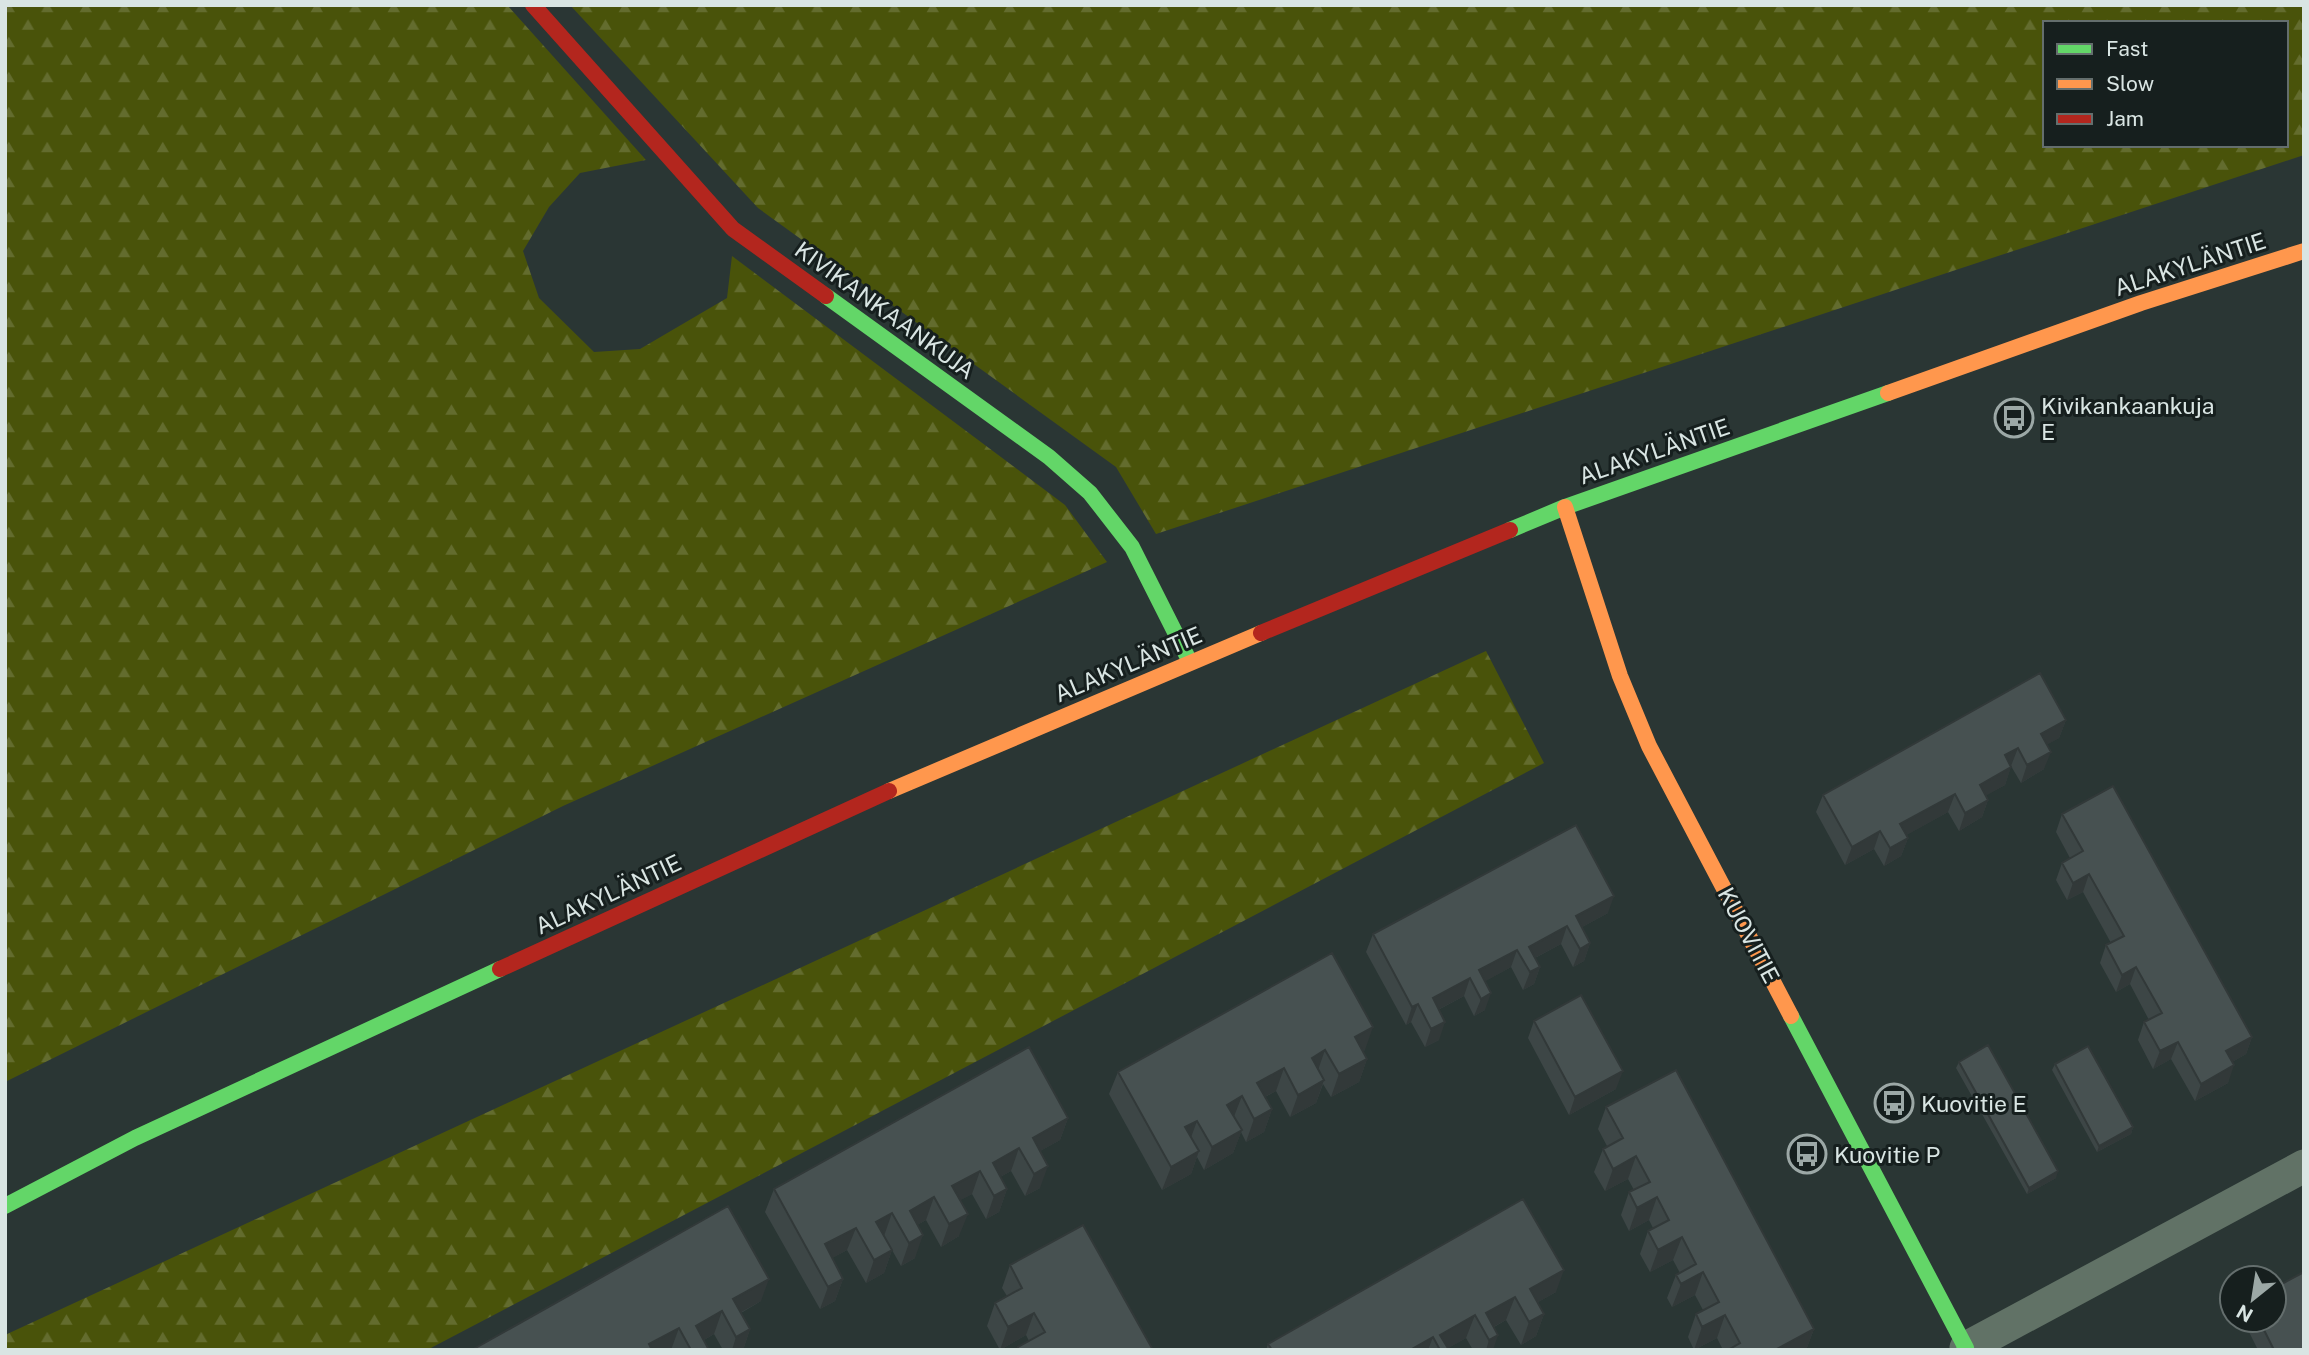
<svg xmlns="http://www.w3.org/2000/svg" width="2309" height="1355" viewBox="0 0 2309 1355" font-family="'Public Sans',sans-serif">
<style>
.forest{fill:url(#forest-firs);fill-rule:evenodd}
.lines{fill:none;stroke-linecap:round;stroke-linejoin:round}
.street{stroke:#617266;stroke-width:33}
.fast{stroke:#63d668;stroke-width:16}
.slow{stroke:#ff974d;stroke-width:16}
.jam{stroke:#b3261e;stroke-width:16}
.wall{fill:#3d4646}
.shaded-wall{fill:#323939}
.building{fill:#475151;stroke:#323939;stroke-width:2}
.labels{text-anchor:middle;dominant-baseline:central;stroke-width:6;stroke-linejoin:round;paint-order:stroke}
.street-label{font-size:23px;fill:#d9e5e3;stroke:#161f1e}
.poi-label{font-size:23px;fill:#d9e5e3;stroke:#161f1e;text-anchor:start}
</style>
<defs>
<pattern id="forest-firs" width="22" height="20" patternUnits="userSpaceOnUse" patternTransform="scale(1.75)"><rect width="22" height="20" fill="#49530a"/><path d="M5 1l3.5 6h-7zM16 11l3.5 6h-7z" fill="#636c2e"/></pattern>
</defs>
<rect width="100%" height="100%" fill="#2a3634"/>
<!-- forest -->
<path class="forest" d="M5 5H507L646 160 580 173 549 207 523 251 539 298 594 352 640 349 727 298 732 256 1065 505 1107 562 563 806 5 1082Z
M570 5H2304V155L1156 534 1116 467 758 208ZM2045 23H2286V145H2045Z
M1486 651 1544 763 427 1350H5V1335Z"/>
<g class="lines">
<!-- street -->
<path class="street" d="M1966 1348 2304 1166"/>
<!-- fast -->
<path class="fast" d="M826 296 1049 457 1090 493 1132 547 1190 662
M1510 530 1565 507 1888 393
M1791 1016 1966 1348 1964 1350
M5 1206 135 1138 500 969"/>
<!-- slow -->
<path class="slow" d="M1888 393 2141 303 2304 251
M1565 507 1620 676 1649 746 1791 1016
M889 791 1261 633"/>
<!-- jam -->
<path class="jam" d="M533 5 733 229 826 296
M1261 633 1510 530
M500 969 889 791"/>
</g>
<!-- wall -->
<path class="wall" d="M2066 720 2059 738 2047 744 2044 769 2021 783 2011 766 2005 785 1986 795 1988 800 1982 817 1959 831 1948 812 1906 835 1908 838 1901 856 1884 866 1874 849 1845 865 1816 812 1823 795Z
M2062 814 2252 1037 2246 1054 2232 1062 2228 1083 2195 1101 2171 1059 2153 1069 2138 1040 2144 1022 2149 1020 2130 984 2116 992 2100 963 2106 945 2111 943 2083 892 2067 900 2056 880 2062 863 2070 858 2056 832Z
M1608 913 1582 927 1590 943 1584 961 1573 967 1561 944 1535 958 1540 967 1534 984 1523 990 1511 967 1485 981V1010L1474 1016 1464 996 1438 1010 1439 1040 1425 1047 1411 1022 1406 1025 1366 952 1373 934Z
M1332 953 1365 1050 1363 1051 1367 1059 1359 1082 1331 1097 1323 1084 1316 1103 1290 1117 1276 1091 1265 1097 1272 1109 1264 1132 1246 1142 1241 1132 1233 1153 1204 1170 1197 1157 1191 1174 1162 1190 1109 1094 1118 1072Z
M1534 1021 1616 1089 1569 1115 1528 1038Z
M1959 1062 2056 1178 2027 1194 1956 1068Z
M2055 1064 2133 1127 2131 1134 2097 1152 2052 1070Z
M1606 1107 1814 1329 1806 1350H1723L1717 1338 1694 1350 1688 1337 1696 1314 1703 1310 1695 1295 1672 1307 1667 1298 1676 1275 1680 1273 1673 1260 1650 1272 1640 1254 1648 1231 1653 1228 1649 1220 1629 1231 1621 1215 1629 1192 1634 1190 1628 1179 1605 1191 1594 1172 1603 1149 1607 1146 1598 1129Z
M1068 1118 1060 1140 1040 1151V1188L1025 1196 1011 1171 1000 1177 1007 1189 999 1212 986 1219 972 1194 960 1200 959 1236 941 1247 926 1220 917 1225 915 1258 901 1266 892 1250 884 1273 866 1283 847 1250 832 1258 843 1279 835 1301 820 1309 765 1212 774 1189Z
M1523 1199 1556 1292 1538 1302 1544 1314 1536 1336 1521 1345 1506 1320 1494 1327 1493 1350H1473L1466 1338 1448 1348 1449 1350H1266L1268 1344Z
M1010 1265 1153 1350H1017L1018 1347 1029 1341 1026 1335 1000 1350 987 1326 995 1303 1007 1296 1002 1288Z
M761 1301 741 1313 750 1329 743 1350H723L714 1334 704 1340 709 1350H472Z
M2243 1320H2274L2304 1350H2258Z"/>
<!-- shaded-wall -->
<path class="shaded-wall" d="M2066 720 2059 738 2034 752 2041 734Z
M2018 748 2011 766 2005 755Z
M2051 752 2044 769 2021 783 2027 765Z
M2011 767 2005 785 1973 803 1980 785Z
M1955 794 1948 812 1894 842 1900 824Z
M1988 800 1982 817 1959 831 1965 813Z
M1880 831 1874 849 1845 865 1852 847Z
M1908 838 1901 856 1884 866 1890 848Z
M2089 874 2083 892 2067 900 2073 883Z
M1614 896 1608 913 1571 933 1576 916Z
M1567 926 1561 944 1525 963 1529 947Z
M1590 943 1584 961 1573 967 1580 949Z
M1517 950 1511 967 1475 987 1479 970Z
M1540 967 1534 984 1523 990 1530 972Z
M2136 967 2130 984 2116 992 2122 975Z
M1470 978 1464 996 1426 1016 1433 998Z
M1491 993 1485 1010 1474 1016 1481 999Z
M1418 1004 1411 1022 1406 1025 1412 1007Z
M1445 1022 1439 1040 1425 1047 1431 1029Z
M1373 1027 1365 1050 1347 1059 1355 1037Z
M2252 1037 2246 1054 2220 1069 2226 1051Z
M2178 1042 2171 1059 2153 1069 2160 1051Z
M1325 1050 1317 1073 1312 1058Z
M1367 1059 1359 1082 1331 1097 1339 1074Z
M2234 1065 2228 1083 2195 1101 2201 1084Z
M1284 1068 1276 1091 1249 1105 1257 1083Z
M1623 1071 1616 1089 1569 1115 1575 1097Z
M1324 1080 1316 1103 1290 1117 1298 1095Z
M1242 1096 1233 1119 1227 1105Z
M1272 1109 1264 1132 1246 1142 1254 1119Z
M1068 1118 1060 1140 1024 1160 1033 1138Z
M1197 1121 1189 1143 1185 1127Z
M2133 1127 2131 1134 2097 1152 2099 1146Z
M1242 1130 1233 1153 1204 1170 1212 1147Z
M1019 1148 1011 1171 987 1184 993 1163Z
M1199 1151 1191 1174 1162 1190 1171 1167Z
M1636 1156 1628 1179 1605 1191 1613 1169Z
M1048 1166 1040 1188 1025 1196 1034 1174Z
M980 1171 972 1194 944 1209 952 1186Z
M2058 1171 2056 1178 2027 1194 2029 1188Z
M1007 1189 999 1212 986 1219 994 1196Z
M934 1197 926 1220 903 1233 910 1211Z
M1657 1197 1649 1220 1629 1231 1637 1208Z
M892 1213 884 1236 876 1222Z
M968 1214 959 1236 941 1247 949 1224Z
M856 1228 847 1250 816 1267 825 1244Z
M923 1235 915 1258 901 1266 909 1243Z
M1682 1237 1673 1260 1650 1272 1658 1250Z
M892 1250 884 1273 866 1283 874 1260Z
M1564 1270 1556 1292 1522 1311 1530 1289Z
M1703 1272 1695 1295 1672 1307 1681 1284Z
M769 1279 761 1301 727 1320 733 1299Z
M843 1279 835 1301 820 1309 828 1287Z
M1515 1297 1506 1320 1484 1332 1486 1313Z
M722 1311 714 1334 690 1348 696 1326Z
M1034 1313 1026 1335 1000 1350 1008 1327Z
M1544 1314 1536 1336 1521 1345 1529 1322Z
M1475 1315 1466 1338 1445 1350 1440 1335Z
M1725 1315 1717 1338 1694 1350 1702 1327Z
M679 1328 671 1350H647L649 1344Z
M750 1329 743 1350H732L736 1337Z
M1814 1329 1806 1350H1775Z
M1498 1335 1493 1350H1486L1489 1340Z
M1433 1337 1428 1350H1410Z"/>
<!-- building -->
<path class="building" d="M2040 673 2066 720 2041 734 2051 752 2027 765 2018 748 2005 755 2011 767 1980 785 1988 800 1965 813 1955 794 1900 824 1908 838 1890 848 1880 831 1852 847 1823 795Z
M2113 786 2252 1037 2226 1051 2234 1065 2201 1084 2178 1042 2160 1051 2144 1022 2162 1013 2136 967 2122 975 2106 945 2124 936 2089 874 2073 883 2062 863 2083 851 2062 814Z
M1576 825 1614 896 1576 916 1590 943 1580 949 1567 926 1529 947 1540 967 1530 972 1517 950 1479 970 1491 993 1481 999 1470 978 1433 998 1445 1022 1431 1029 1418 1004 1412 1007 1373 934Z
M1332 953 1373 1027 1355 1037 1367 1059 1339 1074 1325 1050 1312 1058 1324 1080 1298 1095 1284 1068 1257 1083 1272 1109 1254 1119 1242 1096 1227 1105 1242 1130 1212 1147 1197 1121 1185 1127 1199 1151 1171 1167 1118 1072Z
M1581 995 1623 1071 1575 1097 1534 1021Z
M1988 1045 2058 1171 2029 1188 1959 1062Z
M2088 1046 2133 1127 2099 1146 2055 1064Z
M1029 1047 1068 1118 1033 1138 1048 1166 1034 1174 1019 1148 993 1163 1007 1189 994 1196 980 1171 952 1186 968 1214 949 1224 934 1197 910 1211 923 1235 909 1243 892 1213 876 1222 892 1250 874 1260 856 1228 825 1244 843 1279 828 1287 774 1189Z
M1676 1070 1814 1329 1775 1350H1728L1740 1343 1725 1315 1702 1327 1696 1314 1719 1302 1703 1272 1681 1284 1676 1275 1696 1264 1682 1237 1658 1250 1648 1231 1669 1220 1657 1197 1637 1208 1629 1192 1650 1182 1636 1156 1613 1169 1603 1149 1623 1138 1606 1107Z
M1523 1199 1564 1270 1530 1289 1544 1314 1529 1322 1515 1297 1486 1313 1498 1335 1489 1340 1475 1315 1440 1335 1449 1350H1440L1433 1337 1410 1350H1272L1268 1344Z
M728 1206 769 1279 733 1299 750 1329 736 1337 722 1311 696 1326 709 1350H691L679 1328 649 1344 652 1350H472Z
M1083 1225 1153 1350H1019L1018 1347 1045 1332 1034 1313 1008 1327 995 1303 1022 1288 1010 1265Z
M2304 1272V1350H2274L2259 1320H2274V1288Z"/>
<!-- icons -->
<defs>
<symbol id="bus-ring" viewBox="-11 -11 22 22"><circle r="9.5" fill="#161f1e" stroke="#9ca8a6" stroke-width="1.5"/><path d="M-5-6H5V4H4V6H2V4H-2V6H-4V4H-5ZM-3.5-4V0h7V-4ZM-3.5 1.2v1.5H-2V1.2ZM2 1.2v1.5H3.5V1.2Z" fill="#9ca8a6"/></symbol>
</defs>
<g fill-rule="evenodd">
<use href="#bus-ring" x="1992" y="396" width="44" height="44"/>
<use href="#bus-ring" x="1872" y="1081" width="44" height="44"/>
<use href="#bus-ring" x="1785" y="1132" width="44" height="44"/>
</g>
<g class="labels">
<!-- street labels -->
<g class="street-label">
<text transform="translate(2190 264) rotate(-18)">ALAKYLÄNTIE</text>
<text transform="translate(885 310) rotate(36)">KIVIKANKAANKUJA</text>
<text transform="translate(1654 451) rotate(-19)">ALAKYLÄNTIE</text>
<text transform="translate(1128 664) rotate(-23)">ALAKYLÄNTIE</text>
<text transform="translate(608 894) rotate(-25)">ALAKYLÄNTIE</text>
<text transform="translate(1749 935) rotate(62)">KUOVITIE</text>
</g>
<!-- poi labels -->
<g class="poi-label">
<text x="2041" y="405">Kivikankaankuja<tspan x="2041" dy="26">E</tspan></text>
<text x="1921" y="1103">Kuovitie E</text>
<text x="1834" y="1154">Kuovitie P</text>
</g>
</g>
<!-- border -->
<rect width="2309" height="1355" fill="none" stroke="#d9e5e3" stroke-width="14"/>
<!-- legend -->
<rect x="2043" y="21" width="245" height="126" fill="#161f1e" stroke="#646e6d" stroke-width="2"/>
<rect x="2057" y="44" width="35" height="10" fill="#63d668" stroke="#646e6d" stroke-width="2"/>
<text x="2106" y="56" font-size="21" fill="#d9e5e3">Fast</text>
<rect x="2057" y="79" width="35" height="10" fill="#ff974d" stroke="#646e6d" stroke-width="2"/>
<text x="2106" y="91" font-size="21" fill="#d9e5e3">Slow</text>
<rect x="2057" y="114" width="35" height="10" fill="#b3261e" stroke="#646e6d" stroke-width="2"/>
<text x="2106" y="126" font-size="21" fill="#d9e5e3">Jam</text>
<!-- north arrow -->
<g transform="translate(2253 1299) rotate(210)"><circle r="33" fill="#161f1e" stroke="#646e6d" stroke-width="2"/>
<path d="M0-5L12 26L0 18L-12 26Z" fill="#9ca8a6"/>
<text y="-10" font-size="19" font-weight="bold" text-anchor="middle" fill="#d9e5e3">N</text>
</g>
</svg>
